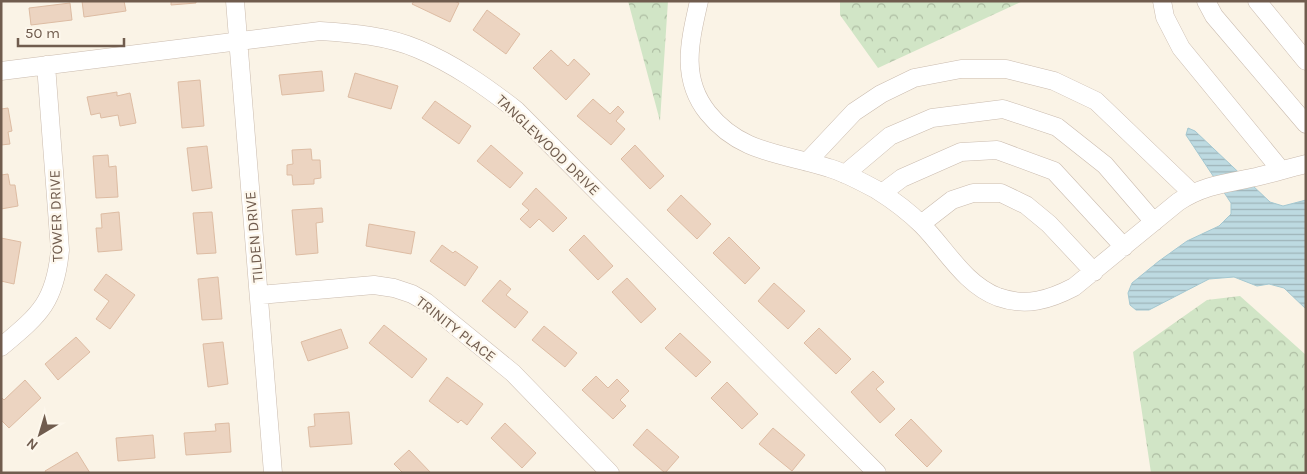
<svg xmlns="http://www.w3.org/2000/svg" width="1307" height="474" viewBox="0 0 1307 474" font-family="Karla,sans-serif">
<style>
.forest{fill:url(#forest-crowns)}
.water{fill:url(#water-rules);stroke:#a4c8d1}
.building{fill:#ecd4c1;stroke:#ddbca3}
.lines{fill:none;stroke-linecap:round;stroke-linejoin:round}
.minor-casing{stroke:#cabbae;stroke-width:19}
.minor{stroke:#fff;stroke-width:18}
.labels{text-anchor:middle;dominant-baseline:central;stroke-width:4.5;stroke-linejoin:round;paint-order:stroke}
.street-label{font-size:15px;fill:#705c4e;stroke:#fdf7ec}
</style>
<defs>
<pattern id="forest-crowns" width="20" height="18" patternUnits="userSpaceOnUse" patternTransform="scale(1.25)"><rect width="20" height="18" fill="#d1e5c6"/><path d="M2 6a3 3 0 1 1 6 0M12 15a3 3 0 1 1 6 0" fill="none" stroke="#aebda3"/></pattern>
<pattern id="water-rules" width="6" height="5" patternUnits="userSpaceOnUse" patternTransform="scale(1.25)"><rect width="6" height="5" fill="#bddae1"/><path d="M0 2.5h6" fill="none" stroke="#9eb4b9"/></pattern>
</defs>
<rect width="100%" height="100%" fill="#faf3e6"/>
<!-- forest -->
<path class="forest" d="M628 1H668L660 121Z
M840 1H1023L878 68 840 15Z
M1240 296 1306 355V473H1151L1133 352 1207 300Z"/>
<!-- water -->
<path class="water" d="M1188 128 1195 131 1270 202 1283 206 1306 200V309L1284 288 1269 284 1257 286 1234 277 1209 279 1149 310H1136L1130 305 1128 293 1132 283 1159 261 1187 241 1219 226 1231 214V203L1186 135Z"/>
<!-- building -->
<path class="building" d="M82 1H124L126 11 84 17Z
M171 1H196V3L171 5Z
M414 1H454L459 3 450 22 412 4Z
M70 3 72 20 31 25 29 8Z
M487 10 520 34 506 54 473 30Z
M551 50 568 66 574 59 590 74 566 100 533 68Z
M322 71 324 91 282 95 279 75Z
M355 73 398 86 391 109 348 97Z
M200 80 204 126 182 128 178 82Z
M117 92V96L130 93 136 123 120 126 118 115 101 118 100 113 91 115 87 97Z
M593 99 610 114 618 106 624 112 616 121 625 129 611 145 577 116Z
M435 101 471 126 459 144 422 118Z
M8 108 12 131 8 132 10 144 1 145V109Z
M491 145 523 173 510 188 477 161Z
M635 145 664 176 650 189 621 159Z
M207 146 212 188 192 191 187 148Z
M311 149 312 160H320L321 178 314 179V184L293 185 292 175H287V165L293 164 292 150Z
M108 155 109 167 116 166 118 197 96 198 93 156Z
M8 174 10 185H15L18 206 1 209V175Z
M536 188 567 218 553 232 539 219 530 228 520 219 529 210 522 204Z
M681 195 711 224 697 239 667 210Z
M322 208 323 222 316 223 318 253 296 255 292 210Z
M119 212 122 250 98 252 96 228H102L101 214Z
M212 212 216 253 197 254 193 213Z
M369 224 415 232 411 254 366 246Z
M584 235 613 266 598 280 569 250Z
M729 237 760 268 745 284 713 253Z
M1 238 21 242 14 284 1 281Z
M442 245 453 253 455 251 478 267 465 286 430 261Z
M106 274 135 295 110 329 96 319 109 301 94 290Z
M218 277 222 319 202 320 198 279Z
M627 278 656 309 641 323 612 292Z
M500 280 511 289 506 295 528 312 515 328 482 301Z
M774 283 805 311 788 329 758 301Z
M384 325 427 359 412 378 369 343Z
M544 326 577 353 565 367 532 340Z
M819 328 851 359 836 374 804 343Z
M341 329 348 348 308 361 301 342Z
M680 333 711 362 696 377 665 348Z
M76 337 90 352 58 380 45 364Z
M223 342 228 384 208 387 203 344Z
M873 371 884 382 876 389 895 409 880 423 851 392Z
M596 376 608 388 617 379 629 391 620 400 626 406 613 419 582 390Z
M447 377 483 404 467 425 461 420 458 423 429 401Z
M25 380 41 398 9 428 1 420V399L2 398 4 400Z
M727 382 758 414 742 429 711 398Z
M349 412 352 444 310 447 308 427 315 426 314 414Z
M911 419 942 451 927 467 895 435Z
M229 423 231 452 186 455 184 433 216 431 215 424Z
M505 423 536 453 522 468 491 438Z
M773 428 805 455 792 471 759 444Z
M647 429 679 457 665 473 633 445Z
M153 435 155 458 118 461 116 438Z
M409 450 431 473H403L394 464Z
M77 452 90 473H46L45 471Z"/>
<g class="lines">
<defs>
<path id="minor" d="M235 1 273 473
M699 1C690 41 680 78 708 113 741 154 783 153 829 168 846 173 862 182 877 190 893 200 909 212 922 225 946 249 964 284 998 297 1026 307 1049 300 1074 287L1178 202C1203 185 1228 183 1256 177 1273 173 1289 168 1306 164
M1162 1 1165 17 1181 48 1281 170
M1206 1 1214 16 1306 124
M1257 1 1306 61
M1 71 320 31C353 33 388 36 418 49 454 64 485 86 516 110L877 473
M807 162 854 112 881 94 914 78 961 69H1006L1054 81 1096 101 1192 193
M845 174 890 136 932 118 1003 109 1057 127 1105 165 1154 222
M882 193 902 178 961 152 997 150 1054 171 1124 247
M921 224 952 200 973 193H1001L1026 205 1049 224 1094 272
M259 295 374 285 394 288 412 294 426 302 513 373 610 473
M1 347C39 315 55 303 60 250L46 65"/>
</defs>
<!-- minor casing -->
<use href="#minor" class="minor-casing"/>
<!-- minor -->
<use href="#minor" class="minor"/>
</g>
<g class="labels">
<!-- street labels -->
<g class="street-label">
<text transform="translate(548 145) rotate(44)">TANGLEWOOD DRIVE</text>
<text transform="translate(56 216) rotate(-92)">TOWER DRIVE</text>
<text transform="translate(254 237) rotate(-95)">TILDEN DRIVE</text>
<text transform="translate(456 329) rotate(38)">TRINITY PLACE</text>
</g>
</g>
<!-- border -->
<rect width="1307" height="474" fill="none" stroke="#705c4e" stroke-width="5"/>
<!-- north arrow -->
<g transform="translate(40 434) rotate(218)" stroke="#fdf7ec" stroke-width="4" paint-order="stroke">
<path d="M0-4L9 19L0 12L-9 19Z" fill="#705c4e"/>
<text y="-8" font-size="14" font-weight="bold" text-anchor="middle" fill="#705c4e">N</text>
</g>
<!-- scale -->
<path d="M18 38v8h106v-8" fill="none" stroke="#705c4e" stroke-width="2.5"/>
<text x="25" y="38" font-size="15" fill="#705c4e" stroke="#fdf7ec" stroke-width="4" paint-order="stroke">50 m</text>
</svg>
